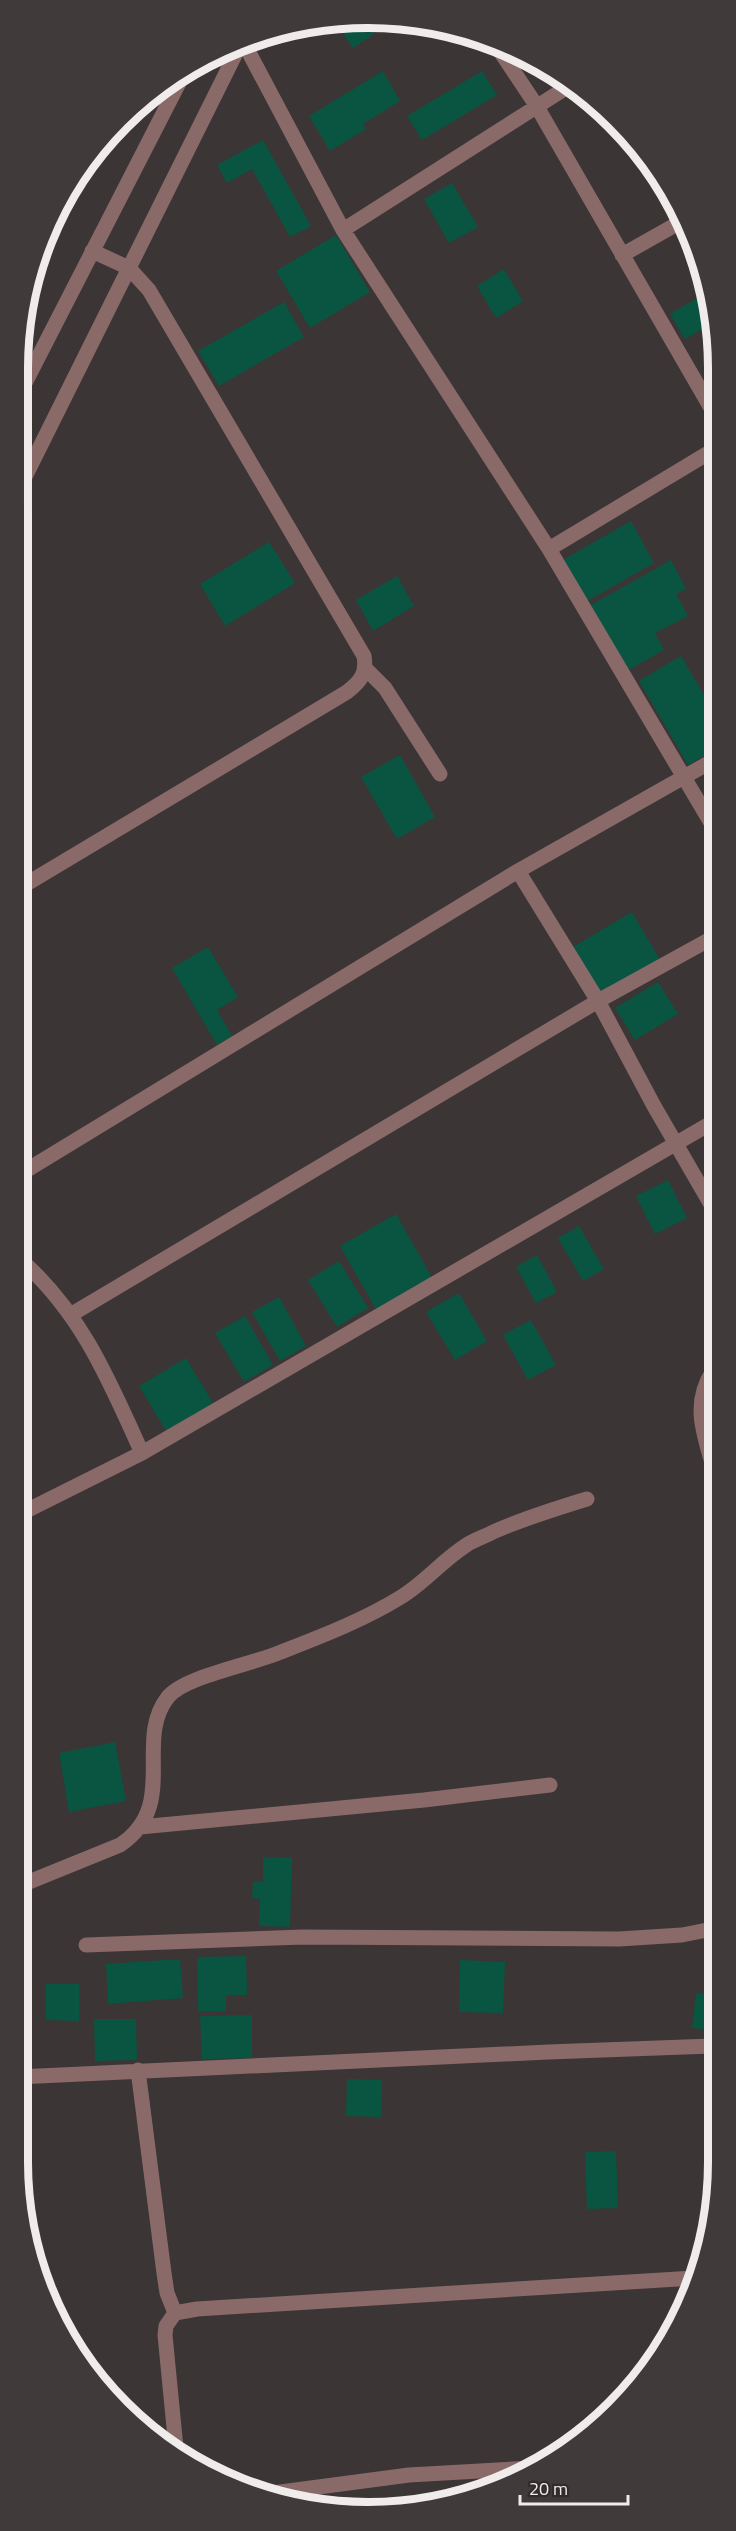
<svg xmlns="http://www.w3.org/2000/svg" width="736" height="2531" viewBox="0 0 736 2531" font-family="'Titillium Web',sans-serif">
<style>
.building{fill:#0a5541}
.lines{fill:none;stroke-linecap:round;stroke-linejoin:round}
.minor{stroke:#8a6969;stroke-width:15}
.rim{fill:none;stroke:#f0ecec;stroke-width:8}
</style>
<rect width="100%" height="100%" fill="#3b3535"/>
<!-- building -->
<path class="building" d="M337 25H367L374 34 353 48Z
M383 71 400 101 363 124 366 129 330 151 309 116Z
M482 71 497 95 422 140 407 116Z
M263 140 311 226 290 237 252 169 227 183 217 165Z
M452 183 478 227 449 243 424 199Z
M336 235 370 292 310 328 276 271Z
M504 269 523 301 496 318 477 286Z
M706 293 715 322 685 339 670 314Z
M284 302 304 337 219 386 198 351Z
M631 521 654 563 584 603 561 561Z
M269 542 295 583 225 626 200 584Z
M671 560 686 589 676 594 688 616 655 633 664 650 625 672 589 606Z
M397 576 414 606 373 631 356 600Z
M681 656 714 712V750L688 765 639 681Z
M400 755 435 817 397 839 361 777Z
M632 912 660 960 600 994 573 947Z
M208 947 238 997 217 1010 232 1036 217 1045 172 968Z
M658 982 678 1014 635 1040 615 1008Z
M668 1180 687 1218 655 1234 636 1196Z
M396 1214 434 1281 378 1313 340 1246Z
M579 1226 604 1269 583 1281 558 1238Z
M537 1255 557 1292 536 1303 516 1267Z
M339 1261 368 1308 337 1327 308 1280Z
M459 1293 487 1341 455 1360 426 1312Z
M279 1297 306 1346 280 1361 252 1312Z
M245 1316 273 1365 244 1382 215 1333Z
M531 1320 556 1365 528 1380 503 1335Z
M186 1358 213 1403 166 1431 139 1386Z
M115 1742 126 1801 69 1812 59 1753Z
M263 1857 292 1858 290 1927 259 1926 260 1899 252 1898 253 1882H263Z
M246 1956 247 1995H226V2011H198L197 1957Z
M180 1959 183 1998 108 2004 106 1964Z
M460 1960 505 1962 503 2013 459 2012Z
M46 1984H79V2021L46 2020Z
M696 1993 712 1995V2030L692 2028Z
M252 2015V2058L202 2059 200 2016Z
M94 2019H136L137 2060 95 2061Z
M347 2079 382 2080 381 2117 346 2116Z
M616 2151 618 2208 587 2209 585 2152Z"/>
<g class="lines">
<!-- minor -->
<path class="minor" d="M246 47 343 230 549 549 714 828
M498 48 536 105 715 415
M343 230 569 86
M622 255 684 220
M24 385 184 73
M24 479 237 51
M549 549 715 449
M366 669 385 688 440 774
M518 871 598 1001 654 1106 713 1208
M23 886 347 692C361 681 367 673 364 656L149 290 129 268 92 251
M22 1173 518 871 714 760
M21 1260C82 1314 109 1380 142 1453
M72 1314 598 1001 714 937
M713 1466C703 1433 692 1402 713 1371
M20 1514 142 1453 713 1122
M140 1827 424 1800 550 1785
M19 1886 120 1845C180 1805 133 1741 168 1697 185 1676 254 1664 281 1652 322 1636 364 1620 401 1597 424 1583 442 1561 465 1546 473 1540 484 1537 493 1532 525 1518 554 1509 587 1499
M86 1945 303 1937 619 1939 682 1935 712 1929
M138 2070 164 2273 167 2293 175 2313
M18 2077 548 2052 712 2046
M176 2448 165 2335 166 2326 175 2313 197 2309 694 2278
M273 2493 409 2475 530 2468"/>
</g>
<!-- crop -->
<path d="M0 0H736V2531H0ZM368 28H368A340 340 0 0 1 708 368V2162A340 340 0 0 1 368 2502H368A340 340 0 0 1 28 2162V368A340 340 0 0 1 368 28Z" fill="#403a3a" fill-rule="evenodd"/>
<path class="rim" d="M368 28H368A340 340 0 0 1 708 368V2162A340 340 0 0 1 368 2502H368A340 340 0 0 1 28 2162V368A340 340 0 0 1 368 28Z"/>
<!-- scale -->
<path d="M520 2495v9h108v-9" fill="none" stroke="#f0ecec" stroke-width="3"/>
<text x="529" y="2495" font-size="18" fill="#f0ecec" stroke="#312b2b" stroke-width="4.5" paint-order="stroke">20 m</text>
</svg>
